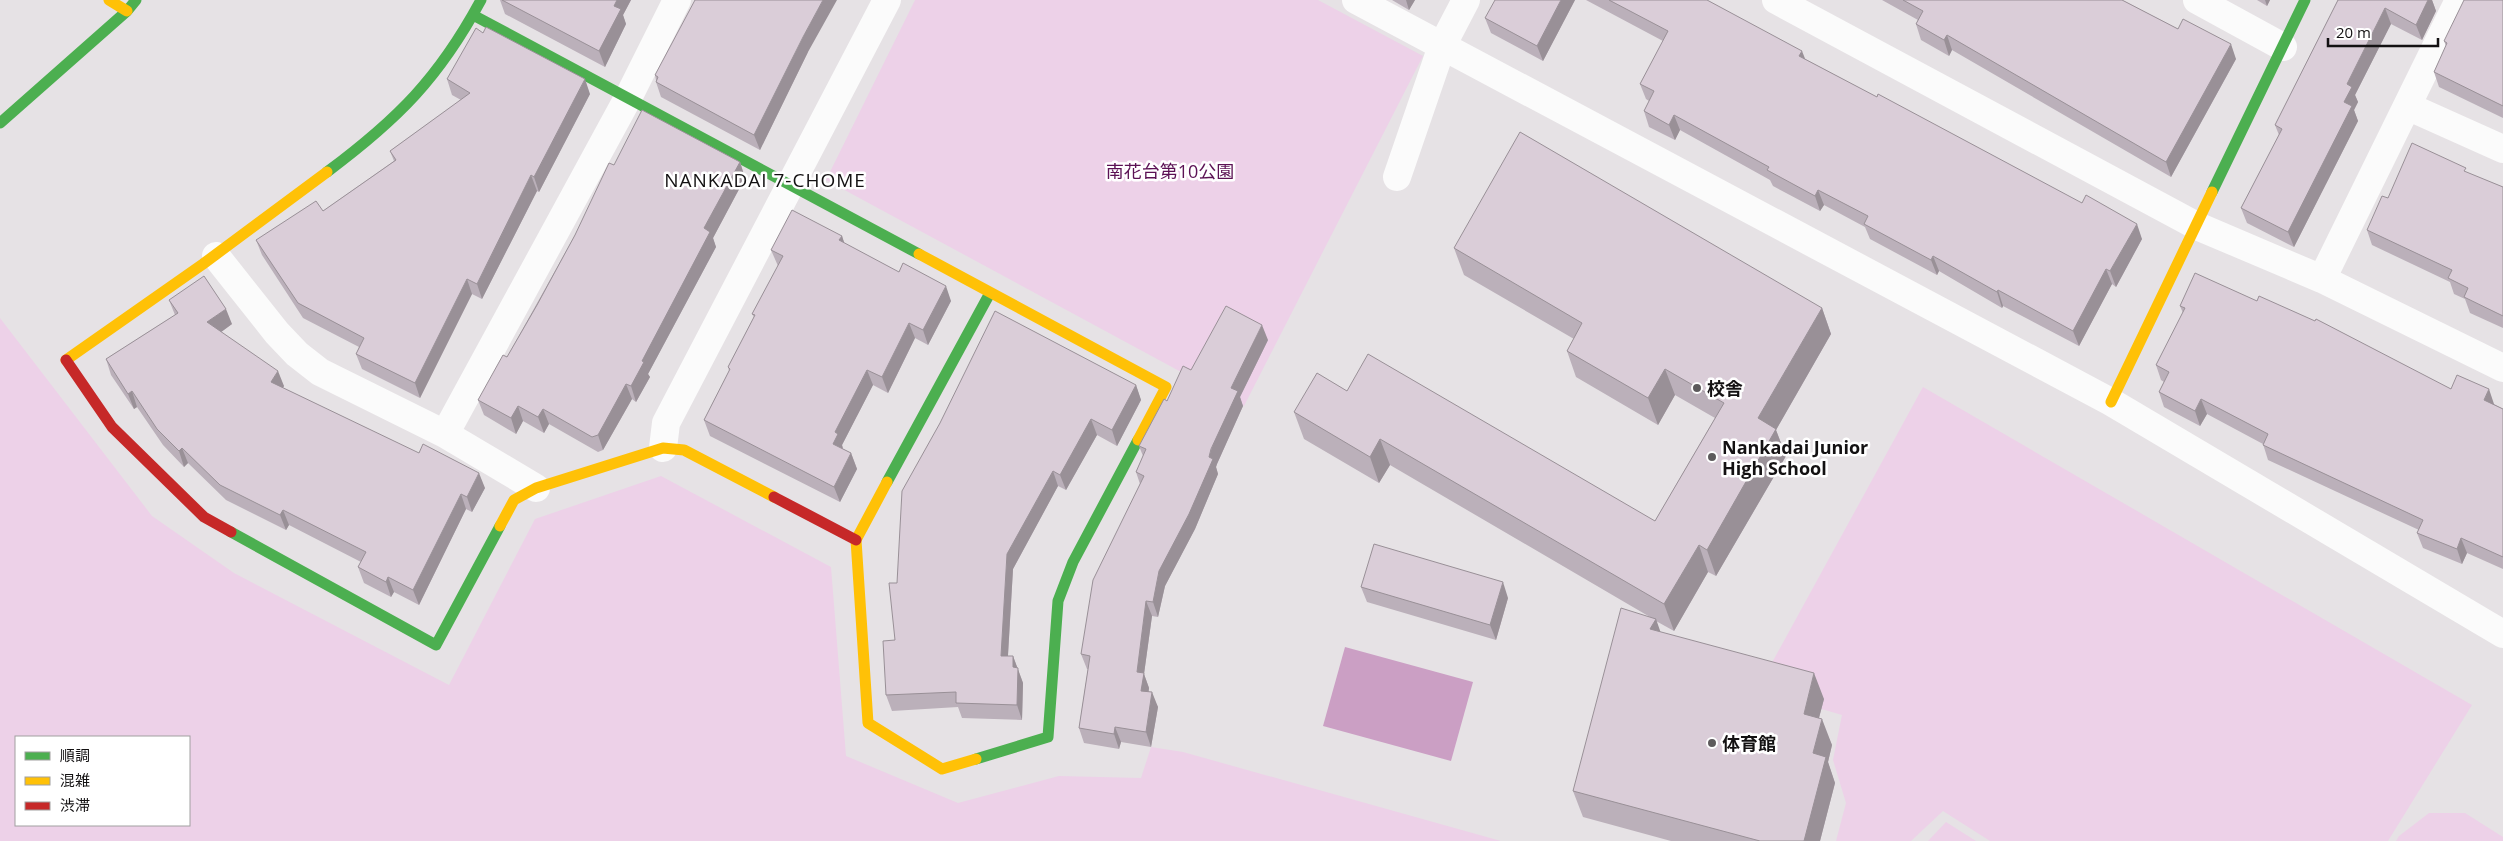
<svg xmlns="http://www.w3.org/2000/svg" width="2503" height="841" viewBox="0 0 2503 841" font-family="'Open Sans','Noto Sans JP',sans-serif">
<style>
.green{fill:#edd1e8;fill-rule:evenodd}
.water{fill:#cb9fc4}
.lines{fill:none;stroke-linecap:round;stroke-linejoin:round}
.street{stroke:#fbfbfb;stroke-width:28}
.fast{stroke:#4caf50;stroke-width:11}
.slow{stroke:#ffc107;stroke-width:11}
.jam{stroke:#c62828;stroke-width:11}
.wall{fill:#bbb0ba}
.shaded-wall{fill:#999097}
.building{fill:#dacdd8;stroke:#999097}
.poi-dot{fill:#5d5a5c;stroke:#fff;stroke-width:2}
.labels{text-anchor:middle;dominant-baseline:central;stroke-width:5;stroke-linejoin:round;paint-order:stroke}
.park-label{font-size:18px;fill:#5b1154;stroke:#fff}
.poi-label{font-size:18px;font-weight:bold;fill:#131112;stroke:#fff;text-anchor:start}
.neighbourhood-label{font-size:19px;letter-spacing:1px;fill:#131112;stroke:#fff}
</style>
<rect width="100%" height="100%" fill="#e6e2e5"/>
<!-- green -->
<path class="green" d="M915 0H1318L1423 56 1244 406 826 180Z
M0 318 152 516 234 573 449 685 535 519 661 476 831 567 846 756 958 803 1059 776 1141 778 1151 747 1183 752 1501 841H0ZM16 737H189V825H16Z
M1923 387 2472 705 2388 841H1990L1943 811 1911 841H1836L1846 803 1833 760 1842 715 1757 690Z
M2429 813H2465L2503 837V841H2396L2399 836Z
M1946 822 1976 841H1928Z"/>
<!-- water -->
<path class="water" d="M1345 647 1473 682 1451 761 1323 726Z"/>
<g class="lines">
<!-- street -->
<path class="street" d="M1356 0 2111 402 2503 634
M1776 0 2197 226 2322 279 2503 368
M2197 0 2283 47
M2407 106 2503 149
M1397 177 1442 46 1466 0
M216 256 277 333 297 354 320 372 445 434 536 488
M2322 279 2459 0
M445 434 629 96 677 0
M663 448 666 423 887 0"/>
<!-- fast -->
<path class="fast" d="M473 15 919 254
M0 123 127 11 136 0
M327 172C398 119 439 78 481 0
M2212 192 2305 0
M887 482 990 293
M231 532 436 645 500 526
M976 759 1048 737 1058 601 1073 562 1138 440"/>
<!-- slow -->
<path class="slow" d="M109 0 127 11
M919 254 1166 387 1138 440
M66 360 203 264 327 172
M2111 402 2212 192
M887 482 856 540 868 723 942 769 976 759
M500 526 514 500 536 488 663 448 684 450 774 497"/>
<!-- jam -->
<path class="jam" d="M66 360 112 427 204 517 231 532
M774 497 856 540"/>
</g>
<!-- wall -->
<path class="wall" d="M500 0H631L623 15 626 24 605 67 505 14Z
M1392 0H1415L1409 10Z
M1575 0 1543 61 1491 33 1485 18Z
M1586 0H1707L1805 59 2142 239 2116 287 2112 284 2079 346 2003 306 2002 308 1939 271 1937 275 1870 239 1865 227 1824 205 1820 211 1773 186 1770 180 1680 130 1675 140 1649 127 1644 111 1649 101 1646 99 1640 84 1663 41Z
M1882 0H2122L2236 59 2171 177 1952 50 1949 56 1921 40 1916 24 1918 20Z
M2257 0H2270L2267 6Z
M2338 0H2432L2436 11 2422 40 2391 24 2355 95 2358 102 2354 110 2358 121 2294 247 2247 223 2241 208 2279 135 2275 125Z
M2503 0V118L2439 87 2434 72 2446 46 2444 41Z
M808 52 760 150 661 97 656 82V80L655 75Z
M447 79 590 94 539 192 537 191 482 299 472 294 420 398 362 369 356 354 359 347 303 318 262 255 256 240 323 211 394 161 390 151 461 100 452 95Z
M740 162 745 178 713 238 716 247 648 374 650 377 636 402 632 399 603 450 598 452 549 424 544 433 523 421 516 434 484 415 478 400 507 357 614 165Z
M2468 173 2503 187V328L2470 313 2465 299 2454 294 2450 282 2372 245 2367 230 2388 198Z
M842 236 844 243 951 301 928 345 915 338 888 393 873 385 842 445 843 449 851 453 857 469 840 502 710 436 704 420 729 371 728 367 754 317 752 314 778 266 771 250Z
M1454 248 1822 308 1831 334 1776 430 1786 456 1716 576 1708 572 1674 631 1656 621 1660 632 1824 699 1819 718 1832 745 1828 762 1835 783 1820 841H1671L1583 817 1573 791 1650 617 1390 465 1379 483 1304 439 1294 412 1347 391 1655 521 1715 418 1675 395 1658 425 1576 377 1567 351 1574 339 1464 275Z
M169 300 232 324 221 332 284 386 283 388 485 488 472 512 466 509 419 605 394 592 391 597 364 583 358 567 361 562 289 525 286 530 226 500 188 463 184 467 163 445 137 407 134 409 111 375 106 359 175 315Z
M2180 306 2451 389 2494 404 2503 409V569L2467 553 2462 564 2423 548 2417 533 2419 530 2268 460 2263 444 2207 414 2200 426 2164 407 2159 392 2164 382 2161 380 2156 365 2183 313Z
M1268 340 1240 397 1243 406 1217 464 1216 467 1218 474 1195 529 1165 586 1158 617 1152 616 1144 674 1149 688V692L1158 707 1151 747 1121 742 1119 749 1084 743 1079 728 1088 669H1087L1081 654 1140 484 1136 472 1143 456 1139 446 1167 401 1191 370Z
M1136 385 1141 400 1117 446 1097 435 1066 490 1058 486 1013 569 1008 656H1013L1023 683 1022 720 962 718 958 707 892 711 886 695 895 640 897 583 940 423Z
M1361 587 1508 598 1496 640 1367 602Z"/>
<!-- shaded-wall -->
<path class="shaded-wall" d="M617 0H631L623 15 626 24 605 67 599 51 614 6Z
M823 0H837L808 52 760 150 754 135 803 37Z
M1406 0H1415L1409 10Z
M1561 0H1575L1543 61 1537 46Z
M2265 0H2270L2267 6Z
M2428 0H2432L2436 11 2422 40 2416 25Z
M2385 8 2391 24 2355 95 2358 102 2354 110 2358 121 2294 247 2288 232 2344 102 2347 84Z
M1947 35 1952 50 1949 56 1944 40Z
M2231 44 2236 59 2171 177 2166 162Z
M1802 51 1808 66 1799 56Z
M585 79 590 94 539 192 534 177Z
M1674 115 1680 130 1675 140 1669 125Z
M740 162 745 178 713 238 716 247 648 374 650 377 636 402 631 386 642 361 704 228Z
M531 175 537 191 482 299 477 284Z
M1818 190 1824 205 1820 211 1815 196Z
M2137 224 2142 239 2116 287 2110 271Z
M842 236 847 251 839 240Z
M1933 256 1939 271 1937 275 1931 260Z
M2106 269 2112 284 2079 346 2073 331Z
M467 279 472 294 420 398 415 383Z
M946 286 951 301 928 345 923 330Z
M1998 290 2003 306 2002 308 1997 292Z
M1822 308 1831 334 1776 430 1786 456 1716 576 1707 550 1758 418Z
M226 309 232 324 213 338 207 322Z
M909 323 915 338 888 393 882 377Z
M1262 325 1268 340 1240 397 1243 406 1217 464 1216 467 1218 474 1195 529 1165 586 1158 617 1153 602 1159 571 1209 457 1231 388Z
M1665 369 1675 395 1658 425 1648 398Z
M867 370 873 385 842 445 843 449 833 444 835 432Z
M278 371 284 386 277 397 271 382Z
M626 384 632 399 603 450 598 435Z
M1136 385 1141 400 1117 446 1112 430Z
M2489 389 2494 404 2490 415 2484 400Z
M132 391 137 407 134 409 128 394Z
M2201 399 2207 414 2200 426 2195 411Z
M518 406 523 421 516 434 511 418Z
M543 409 549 424 544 433 538 417Z
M1091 419 1097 435 1066 490 1060 475Z
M1380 439 1390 465 1379 483 1370 457Z
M182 448 188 463 184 467 179 451Z
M851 453 857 469 840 502 834 487Z
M1053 471 1058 486 1013 569 1007 671 1001 656 1007 554Z
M479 473 485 488 472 512 467 497Z
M461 494 466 509 419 605 413 590Z
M283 510 289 525 286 530 280 515Z
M2461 538 2467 553 2462 564 2457 549Z
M1699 545 1708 572 1674 631 1664 604Z
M388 577 394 592 391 597 386 582Z
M1503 582 1508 598 1496 640 1490 625Z
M1146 601 1152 616 1144 674 1149 688 1146 705 1141 691 1137 672Z
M1656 619 1665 645 1650 629Z
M1013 656 1023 683 1022 720 1017 705 1013 667Z
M1814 673 1824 699 1813 740 1804 714Z
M1152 692 1158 707 1151 747 1146 732Z
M1822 719 1832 745 1828 762 1835 783 1820 841H1804L1813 753Z
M1115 727 1121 742 1119 749 1114 734Z"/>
<!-- building -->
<path class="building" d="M502 0H617L614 6 621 9 599 51Z
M695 0H823L803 37 754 135 656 82 658 77 655 75Z
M1495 0H1561L1537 46 1485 18Z
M1609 0H1707L1802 51 1799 56 1877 97 1878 94 2082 203 2086 195 2137 224 2110 271 2106 269 2073 331 1998 290 1997 292 1933 256 1931 260 1864 224 1868 216 1818 190 1815 196 1767 170 1769 167 1674 115 1669 125 1644 111 1654 91 1640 84 1668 31Z
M1903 0H2122L2178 29 2183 19 2231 44 2166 162 1947 35 1944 40 1916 24 1923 11Z
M2338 0H2428L2416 25 2385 8 2347 84 2352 87 2344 102 2352 106 2288 232 2241 208 2282 129 2275 125Z
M2464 0H2503V106L2434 72 2447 43 2444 41Z
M486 27 585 79 534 177 531 175 477 284 467 279 415 383 356 354 364 338 298 303 256 240 316 201 323 211 396 160 390 151 470 93 447 79 476 28 483 33Z
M642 110 740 162 704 228 710 232 642 361 644 362 631 386 626 384 598 435 592 437 543 409 538 417 518 406 511 418 478 400 503 355 507 357 537 305 575 235 609 163 614 165Z
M1520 132 1822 308 1758 418 1776 429 1707 550 1699 545 1664 604 1380 439 1370 457 1294 412 1317 373 1347 391 1368 354 1655 521 1724 403 1665 369 1648 398 1567 351 1582 323 1454 248Z
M2412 143 2466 168 2464 171 2503 187V316L2464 297 2468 288 2448 278 2452 270 2367 230 2382 196 2388 198Z
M792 210 842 236 839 240 899 272 903 263 946 286 923 330 909 323 882 377 867 370 835 432 838 434 833 444 851 453 834 487 704 420 730 369 728 367 755 315 752 314 783 256 771 250Z
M2195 273 2257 301 2259 296 2315 321 2316 319 2451 389 2457 375 2489 389 2484 400 2503 409V557L2461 538 2457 549 2417 533 2423 520 2263 445 2268 434 2201 399 2195 411 2159 392 2169 372 2156 365 2185 308 2180 306Z
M204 276 226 309 207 322 278 371 271 382 419 453 423 444 479 473 467 497 461 494 413 590 388 577 386 582 358 567 366 552 283 510 280 515 220 485 182 448 179 451 157 429 132 391 128 394 106 359 178 313 169 300Z
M1226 306 1262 325 1231 388 1238 391 1211 449 1209 457 1213 459 1189 514 1159 571 1153 602 1146 601 1137 672 1144 673 1141 691 1152 692 1146 732 1115 727 1114 734 1079 728 1090 656 1081 654 1093 580 1144 476 1136 472 1146 449 1139 446 1164 399 1167 401 1183 366 1191 370Z
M995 311 1136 385 1112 430 1091 419 1060 475 1053 471 1007 554 1001 656H1013V667L1018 668 1017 705 956 703V692L886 695 883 641 895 640 889 583H897L902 491 940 423Z
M1374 544 1503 582 1490 625 1361 587Z
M1621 608 1656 619 1650 629 1814 673 1804 714 1822 719 1813 753 1826 757 1804 841H1760L1573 791Z"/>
<!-- markers -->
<g class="poi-dot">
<circle cx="1697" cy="388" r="5"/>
<circle cx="1712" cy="457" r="5"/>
<circle cx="1712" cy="743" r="5"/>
</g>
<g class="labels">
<!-- park labels -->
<g class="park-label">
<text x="1170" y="171">南花台第10公園</text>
</g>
<!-- poi labels -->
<g class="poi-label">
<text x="1707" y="388">校舎</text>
<text x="1722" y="447">Nankadai Junior<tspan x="1722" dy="21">High School</tspan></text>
<text x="1722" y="743">体育館</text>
</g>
<!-- neighbourhood labels -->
<g class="neighbourhood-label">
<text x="765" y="180">NANKADAI 7-CHOME</text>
</g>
</g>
<!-- legend -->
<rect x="15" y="736" width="175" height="90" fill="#ffffff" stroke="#a1a0a0"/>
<rect x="25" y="752" width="25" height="8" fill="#4caf50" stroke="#a1a0a0"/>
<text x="60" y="761" font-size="15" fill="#131112">順調</text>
<rect x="25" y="777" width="25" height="8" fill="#ffc107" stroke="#a1a0a0"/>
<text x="60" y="786" font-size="15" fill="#131112">混雑</text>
<rect x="25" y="802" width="25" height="8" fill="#c62828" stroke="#a1a0a0"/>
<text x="60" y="811" font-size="15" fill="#131112">渋滞</text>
<!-- scale -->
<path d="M2328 38v8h110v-8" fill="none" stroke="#131112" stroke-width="2.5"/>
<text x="2336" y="38" font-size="15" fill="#131112" stroke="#ffffff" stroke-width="4" paint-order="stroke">20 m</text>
</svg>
